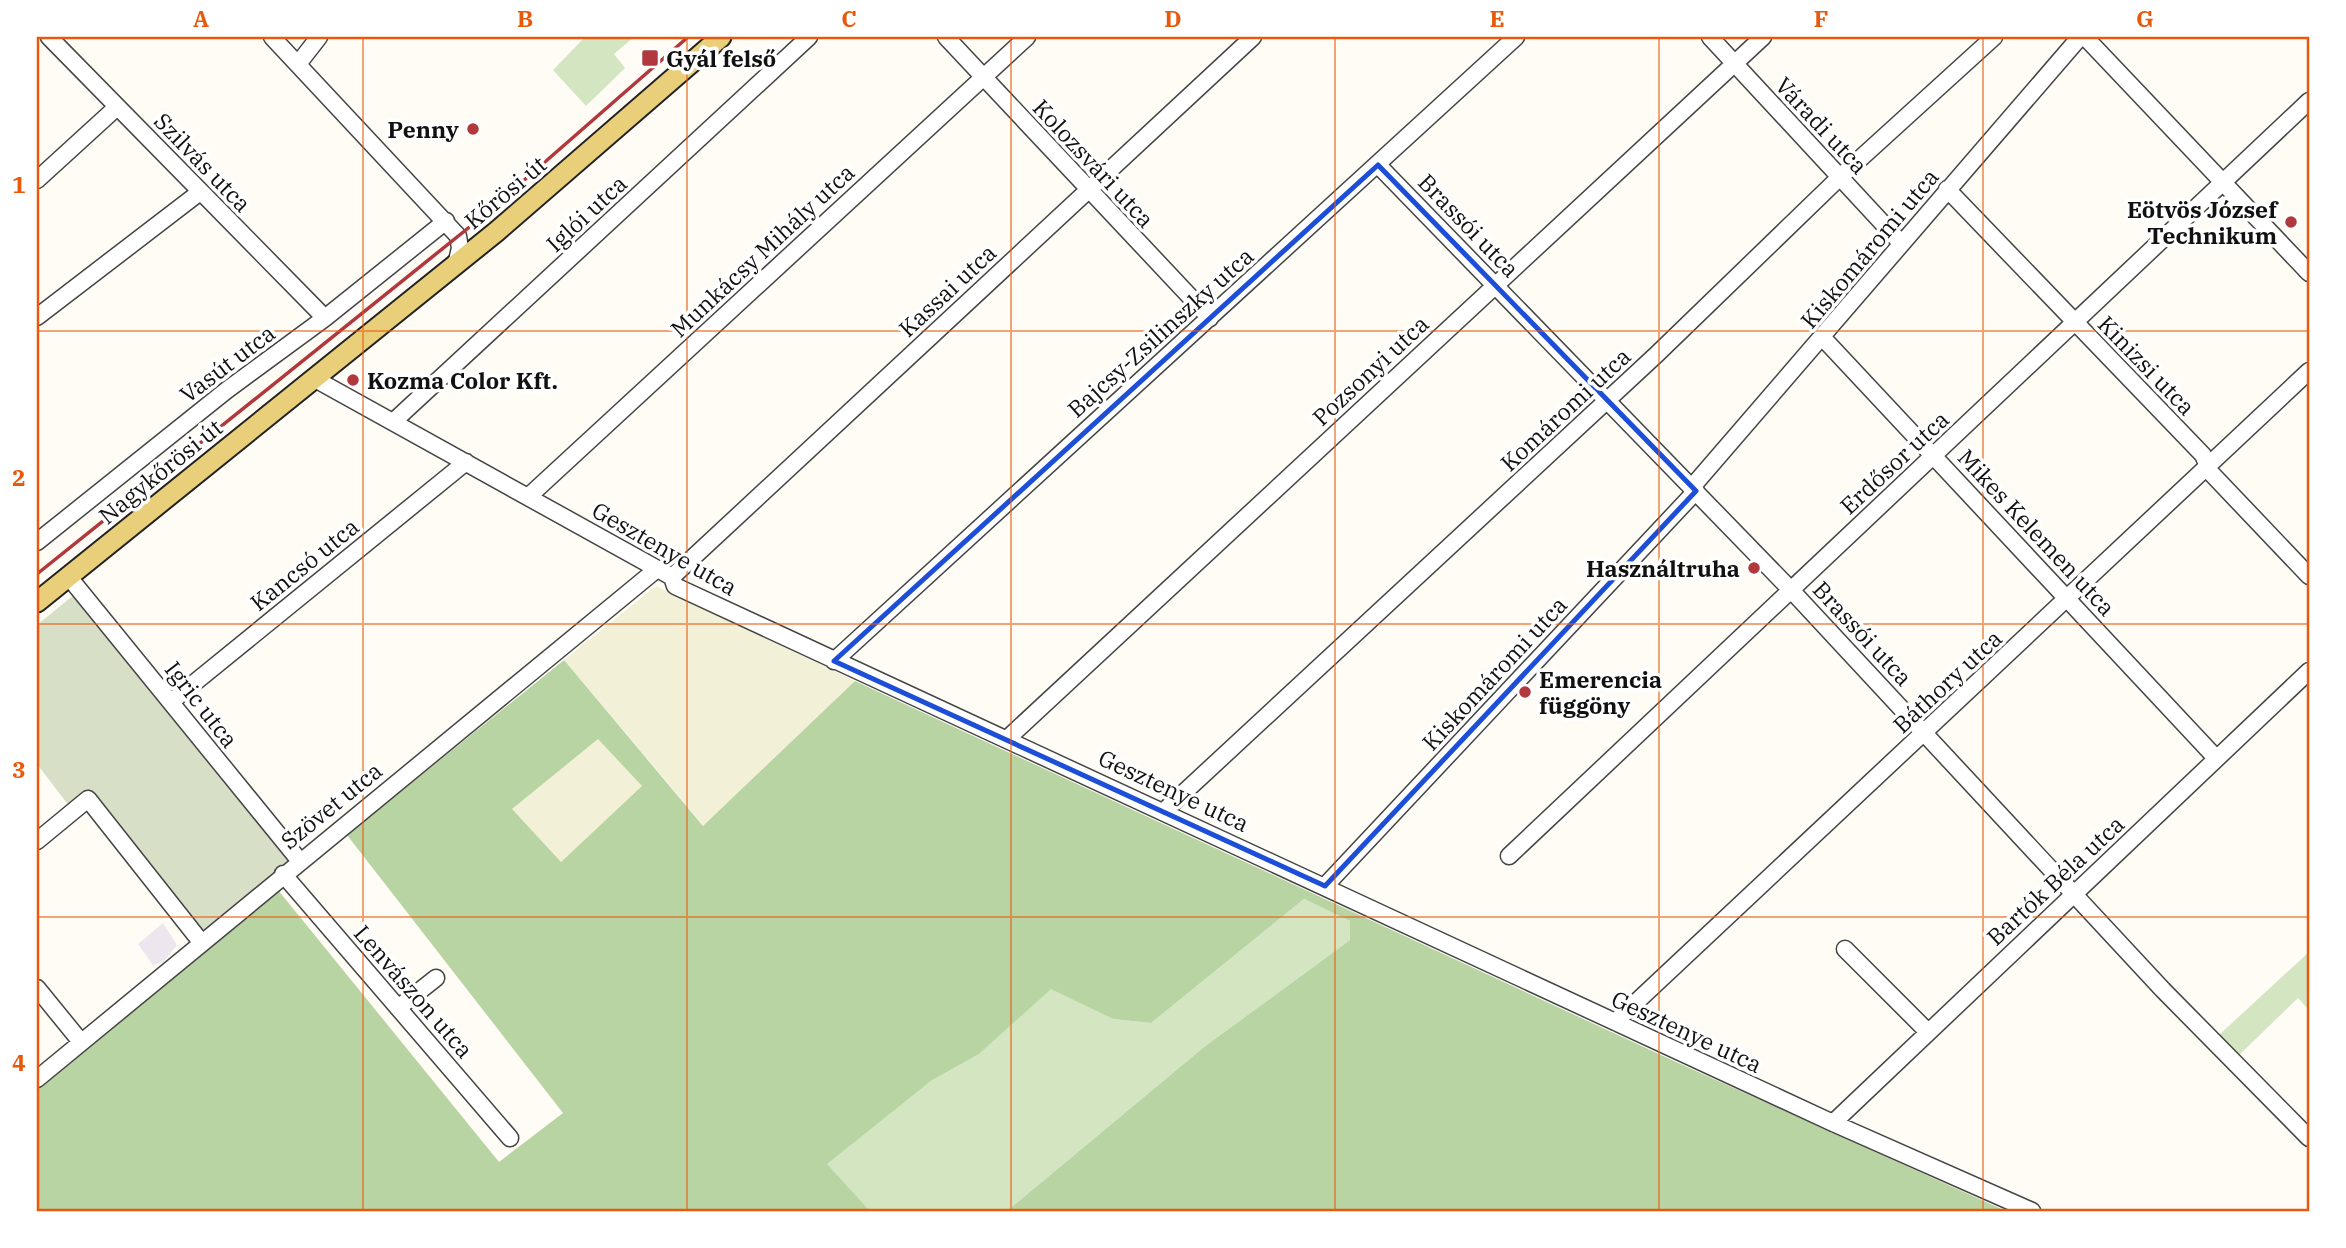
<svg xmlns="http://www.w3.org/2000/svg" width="2346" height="1248" viewBox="0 0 2346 1248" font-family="'IBM Plex Serif',serif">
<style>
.industrial{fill:#ede6ee}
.farmland{fill:#f2f0d7}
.green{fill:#d4e5c2}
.forest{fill:#b9d4a3;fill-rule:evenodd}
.cemetery{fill:#d7dfc7}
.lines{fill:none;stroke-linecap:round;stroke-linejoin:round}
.minor-casing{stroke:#444;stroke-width:19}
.major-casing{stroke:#222;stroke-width:23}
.minor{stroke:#fff;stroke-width:16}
.major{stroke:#e9cf7a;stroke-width:19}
.rail{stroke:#b1383c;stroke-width:3.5}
.marked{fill:none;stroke:#1d4ed8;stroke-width:5;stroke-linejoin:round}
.grid{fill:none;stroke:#e8590c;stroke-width:2;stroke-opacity:0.55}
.poi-dot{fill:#b1383c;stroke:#fff;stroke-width:2.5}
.labels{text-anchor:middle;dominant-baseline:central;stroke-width:7;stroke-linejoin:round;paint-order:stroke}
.poi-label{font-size:23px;font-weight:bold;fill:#111;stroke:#fff;text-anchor:start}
.street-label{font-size:23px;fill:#111;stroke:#fff}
.neatline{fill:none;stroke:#e8590c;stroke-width:2.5}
.grid-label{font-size:23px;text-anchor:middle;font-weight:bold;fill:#e8590c}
</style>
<rect width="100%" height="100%" fill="#fefcf5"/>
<!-- industrial -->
<path class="industrial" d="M163 923 177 945 163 962 153 965 138 944Z"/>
<!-- farmland -->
<path class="farmland" d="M656 586 855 681 704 826 564 660Z
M598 739 643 786 561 862 511 809Z"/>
<!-- green -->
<path class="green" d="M585 37H634L614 54 625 68 586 106 553 70Z
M1304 899 1350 921V940L1204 1047 1007 1211H870L826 1164 931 1081 979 1054 1051 988 1113 1019 1151 1023Z
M2309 952V1010L2298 998 2237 1057 2219 1035Z"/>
<!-- forest -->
<path class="forest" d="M564 660 703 826 855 681 1674 1061 2006 1211H1007L1204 1047 1350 940V921L1304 899 1151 1023 1113 1019 1051 989 979 1054 931 1081 827 1164 870 1211H37V1085L278 890 499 1162 563 1113 347 835ZM598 739 642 786 561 862 512 809Z"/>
<!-- cemetery -->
<path class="cemetery" d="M80 590 299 860 201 942 88 799 73 811 37 764V625Z"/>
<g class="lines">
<defs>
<path id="minor" d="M49 37 325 318
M272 37 458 236 460 248 456 265
M946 37 1210 318
M1710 37 1901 243
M2085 37 2309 273
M298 64 319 37
M1378 165 1792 591 2163 990 2309 1138
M37 180 117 107
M1947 189 2203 455 2211 473 2309 576
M37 317 200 192
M1823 338 2216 758
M315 379 672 577 675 586 1833 1123 2032 1211
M393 422 809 37
M1692 487 2080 37
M528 497 1027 37
M37 542 227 390 325 318 446 221
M68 576 299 860
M672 577 1253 37
M834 661 1516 37
M172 701 466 462
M1008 738 1763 37
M1164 811 1656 355 1840 177 1994 37
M37 841 88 799 201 942
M1509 856 2309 101
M283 874 510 1138
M1325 886 1696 491
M1845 949 1927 1031
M37 988 81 1042
M398 1008 436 978
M1615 1022 2309 371
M37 1079 657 569
M1833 1123 2309 671"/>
<path id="major" d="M37 602 496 232 721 37"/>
</defs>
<!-- minor casing -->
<use href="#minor" class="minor-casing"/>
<!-- major casing -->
<use href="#major" class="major-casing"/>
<!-- minor -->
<use href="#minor" class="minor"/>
<!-- major -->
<use href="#major" class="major"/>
<!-- rail -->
<path class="rail" d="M37 574 482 217 688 37"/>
</g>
<!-- marked area -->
<path class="marked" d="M1378 165 1696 491 1325 886 834 661Z"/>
<!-- grid -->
<path class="grid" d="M363 37V1211M687 37V1211M1011 37V1211M1335 37V1211M1659 37V1211M1983 37V1211M37 331H2309M37 624H2309M37 917H2309"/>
<!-- markers -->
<g class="poi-dot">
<rect x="641" y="49" width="18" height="18" rx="3.5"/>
<circle cx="473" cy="129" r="7"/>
<circle cx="2291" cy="222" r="7"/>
<circle cx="353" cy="380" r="7"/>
<circle cx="1754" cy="568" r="7"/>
<circle cx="1525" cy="692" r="7"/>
</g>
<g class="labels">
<!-- poi labels -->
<g class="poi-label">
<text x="666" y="58">Gyál felső</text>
<text x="459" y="129" text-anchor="end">Penny</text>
<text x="2277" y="209" text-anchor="end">Eötvös József<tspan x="2277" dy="26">Technikum</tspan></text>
<text x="367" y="380">Kozma Color Kft.</text>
<text x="1740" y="568" text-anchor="end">Használtruha</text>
<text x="1539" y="679">Emerencia<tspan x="1539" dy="26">függöny</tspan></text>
</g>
<!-- street labels -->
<g class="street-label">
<text transform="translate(1822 125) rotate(47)">Váradi utca</text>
<text transform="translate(203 162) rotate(46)">Szilvás utca</text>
<text transform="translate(1094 163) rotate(47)">Kolozsvári utca</text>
<text transform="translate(505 192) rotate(-40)">Kőrösi út</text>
<text transform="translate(586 213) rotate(-43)">Iglói utca</text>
<text transform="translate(1469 225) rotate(46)">Brassói utca</text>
<text transform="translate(1869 248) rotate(-50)">Kiskomáromi utca</text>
<text transform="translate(762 250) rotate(-43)">Munkácsy Mihály utca</text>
<text transform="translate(947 290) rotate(-43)">Kassai utca</text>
<text transform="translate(1160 332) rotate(-42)">Bajcsy-Zsilinszky utca</text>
<text transform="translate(227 363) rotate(-37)">Vasút utca</text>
<text transform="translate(2147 365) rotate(46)">Kinizsi utca</text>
<text transform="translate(1370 370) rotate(-43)">Pozsonyi utca</text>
<text transform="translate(1565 409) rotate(-43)">Komáromi utca</text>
<text transform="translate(1894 462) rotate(-43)">Erdősor utca</text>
<text transform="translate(160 471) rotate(-39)">Nagykőrösi út</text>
<text transform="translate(2037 532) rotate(47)">Mikes Kelemen utca</text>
<text transform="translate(665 548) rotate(30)">Gesztenye utca</text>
<text transform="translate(304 564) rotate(-39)">Kancsó utca</text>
<text transform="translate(1863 633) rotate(47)">Brassói utca</text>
<text transform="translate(1494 673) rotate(-47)">Kiskomáromi utca</text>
<text transform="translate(1947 681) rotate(-43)">Báthory utca</text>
<text transform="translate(202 704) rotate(52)">Igric utca</text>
<text transform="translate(1174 790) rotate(25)">Gesztenye utca</text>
<text transform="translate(331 805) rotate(-39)">Szövet utca</text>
<text transform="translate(2055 880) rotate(-43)">Bartók Béla utca</text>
<text transform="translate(414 991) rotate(49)">Lenvászon utca</text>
<text transform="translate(1687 1031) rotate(25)">Gesztenye utca</text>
</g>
</g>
<!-- border -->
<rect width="2346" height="1248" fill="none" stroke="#ffffff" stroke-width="77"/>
<rect x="38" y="38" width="2270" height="1172" class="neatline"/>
<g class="grid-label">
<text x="201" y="27">A</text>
<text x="525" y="27">B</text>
<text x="849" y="27">C</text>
<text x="1173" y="27">D</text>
<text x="1497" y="27">E</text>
<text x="1821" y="27">F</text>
<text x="2145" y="27">G</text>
<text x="19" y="193">1</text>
<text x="19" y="486">2</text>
<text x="19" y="778">3</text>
<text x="19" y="1071">4</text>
</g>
</svg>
